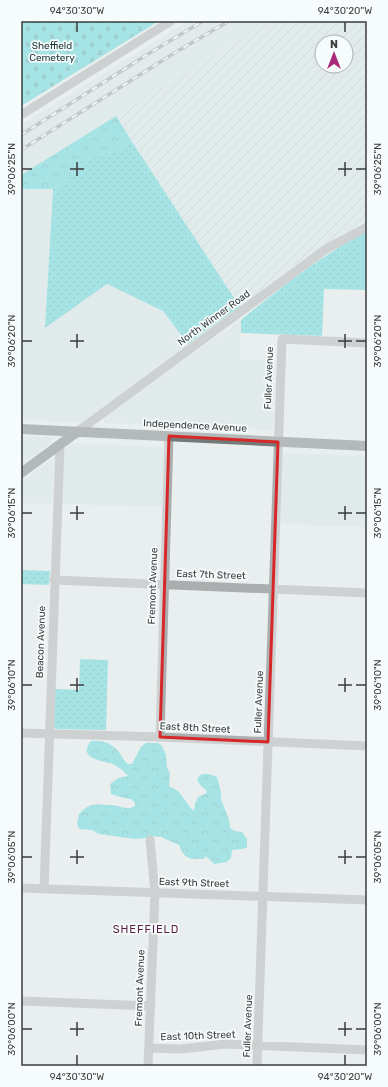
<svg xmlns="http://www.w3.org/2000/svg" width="388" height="1087" viewBox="0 0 388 1087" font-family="Rubik,sans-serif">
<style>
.built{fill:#d7e7e6}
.industrial{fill:url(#industrial-furrows);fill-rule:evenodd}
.grass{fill:url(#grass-dots)}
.forest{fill:url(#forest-crowns)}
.cemetery{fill:url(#cemetery-stones)}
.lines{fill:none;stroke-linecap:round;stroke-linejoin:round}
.minor{stroke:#abaeae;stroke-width:9}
.major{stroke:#747979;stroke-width:10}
.rail-casing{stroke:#949999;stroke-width:3.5}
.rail{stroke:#f6fcfc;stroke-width:2;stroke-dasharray:6;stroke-linecap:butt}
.marked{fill:none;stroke:#d62828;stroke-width:3;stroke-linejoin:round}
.ticks{fill:none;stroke:#3a3d3d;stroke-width:1.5}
.labels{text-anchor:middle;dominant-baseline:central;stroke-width:3.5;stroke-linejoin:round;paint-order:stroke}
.park-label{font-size:10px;fill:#1a3333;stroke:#f6fcfc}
.street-label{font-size:10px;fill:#3a3d3d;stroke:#f6fcfc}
.neighbourhood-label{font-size:11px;letter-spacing:1px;fill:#5b1e44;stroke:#f6fcfc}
.neatline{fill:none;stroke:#3a3d3d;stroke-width:1.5}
.ticks-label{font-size:10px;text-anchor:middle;fill:#3a3d3d}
</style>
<defs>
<pattern id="industrial-furrows" width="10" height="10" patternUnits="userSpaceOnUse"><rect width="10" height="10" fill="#d7e7e6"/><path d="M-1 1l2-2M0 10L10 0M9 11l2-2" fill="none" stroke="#b9c7c6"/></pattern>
<pattern id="grass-dots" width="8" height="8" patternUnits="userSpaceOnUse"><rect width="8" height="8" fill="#56d5d7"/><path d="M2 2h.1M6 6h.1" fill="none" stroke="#48aeb0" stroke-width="1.8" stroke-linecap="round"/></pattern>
<pattern id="forest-crowns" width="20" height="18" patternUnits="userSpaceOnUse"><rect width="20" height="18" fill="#56d5d7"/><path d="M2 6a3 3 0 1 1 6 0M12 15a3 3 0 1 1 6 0" fill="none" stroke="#48aeb0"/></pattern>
<pattern id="cemetery-stones" width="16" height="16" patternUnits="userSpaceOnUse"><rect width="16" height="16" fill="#56d5d7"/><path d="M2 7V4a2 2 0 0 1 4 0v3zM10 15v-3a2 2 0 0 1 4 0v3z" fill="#48aeb0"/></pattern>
</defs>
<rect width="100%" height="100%" fill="#e9efef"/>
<!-- built -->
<path class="built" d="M188 21H271L21 175V125Z
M21 189H53L45 327 107 284 163 311 188 344 83 421 77 423 21 419Z
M241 320 240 359 275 361 273 428 271 430 105 423 103 420 104 416Z
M21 436 49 437 52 439 51 443 21 464Z
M78 443 161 447 164 450 162 507 61 504 64 452 66 448 71 444Z
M285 453 367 456V527L280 524 282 455Z
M49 461H52L54 465 52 504 21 503V482Z"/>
<!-- industrial -->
<path class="industrial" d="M271 21H367V220L307 256 240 307 116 116ZM322 42H346V66H322Z"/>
<!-- grass -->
<path class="grass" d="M131 140 240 307 216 323 188 344 163 311 107 284 45 328 53 189 61 185 67 176 77 163 91 156 117 151Z
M367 231V290L324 289 322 336 241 333V320C281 287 321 256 367 231Z
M21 570 50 571 49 585 21 584Z
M80 659 108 660 106 730 56 729 54 727V689L79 690Z"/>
<!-- forest -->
<path class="forest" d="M116 116 131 140 117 151 91 156 77 163 67 176 61 185 53 189H21V175Z
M91 741C101 740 112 743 118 751 122 756 123 760 128 764H132L141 747 146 743H158L162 746 166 755 167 768 170 773 169 787C181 788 185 804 194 811L195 804 198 797 207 793 206 790 201 786 197 780 199 776C205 772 211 774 217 777L221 792V799L229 820 230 828 235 831 242 832 247 839V847L243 849 232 850 231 858 227 862 214 864 206 856 204 859C189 859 185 860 179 845L161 837 151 836 146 838 135 839 99 834 92 830 79 829 77 823 79 814C82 811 87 806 92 805 98 804 105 805 111 805 120 805 126 811 135 806V803L131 799 124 798 111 794 110 784 118 778 128 776C124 771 119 767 113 764 101 760 77 759 91 741Z"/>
<!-- cemetery -->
<path class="cemetery" d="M21 21H159L21 106Z"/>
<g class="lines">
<!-- minor -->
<path class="minor" d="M21 115 171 21
M77 432 326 249 367 227
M54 580 367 593
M21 733 160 737 367 746
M160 737 169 436
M21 888 367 900
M44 889 60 445
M21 1001 151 1006
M149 1048 181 1049 225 1044 367 1050
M148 1066 155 893 150 840
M257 1066 282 339 367 343"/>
<!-- major -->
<path class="major" d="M21 429 367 446
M21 473 77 432"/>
<defs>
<path id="rail" d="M21 135 148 54 203 21
M21 150 176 52 229 21"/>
</defs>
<!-- rail casing -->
<use href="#rail" class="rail-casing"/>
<!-- rail -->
<use href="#rail" class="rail"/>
</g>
<!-- marked area -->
<path d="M0 0H388V1087H0ZM169 436 278 442 268 742 160 737Z" fill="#e9efef" fill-opacity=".55" fill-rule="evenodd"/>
<path class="marked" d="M169 436 278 442 268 742 160 737Z"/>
<!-- ticks -->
<path class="ticks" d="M77 22V32M345 22V32M77 162V176M345 162V176M22 169H32M70 169H84M338 169H352M356 169H366M77 334V348M345 334V348M22 341H32M70 341H84M338 341H352M356 341H366M77 506V520M345 506V520M22 513H32M70 513H84M338 513H352M356 513H366M77 678V692M345 678V692M22 685H32M70 685H84M338 685H352M356 685H366M77 850V864M345 850V864M22 857H32M70 857H84M338 857H352M356 857H366M77 1022V1036M345 1022V1036M22 1029H32M70 1029H84M338 1029H352M356 1029H366M77 1055V1065M345 1055V1065"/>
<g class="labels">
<!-- park labels -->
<g class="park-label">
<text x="52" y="46">Sheffield<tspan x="52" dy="12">Cemetery</tspan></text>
</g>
<!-- street labels -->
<g class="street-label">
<text transform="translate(214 318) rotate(-36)">North Winner Road</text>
<text transform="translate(269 378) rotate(-88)">Fuller Avenue</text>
<text transform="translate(195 426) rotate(3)">Independence Avenue</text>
<text transform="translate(211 575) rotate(2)">East 7th Street</text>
<text transform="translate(153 586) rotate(-88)">Fremont Avenue</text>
<text transform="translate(41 642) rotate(-88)">Beacon Avenue</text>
<text transform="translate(259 702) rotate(-88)">Fuller Avenue</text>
<text transform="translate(195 728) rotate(3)">East 8th Street</text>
<text transform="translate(194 883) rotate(2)">East 9th Street</text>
<text transform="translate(140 988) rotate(-88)">Fremont Avenue</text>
<text transform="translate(248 1026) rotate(-88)">Fuller Avenue</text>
<text transform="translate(198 1036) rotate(-2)">East 10th Street</text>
</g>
<!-- neighbourhood labels -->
<g class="neighbourhood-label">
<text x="146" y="929">SHEFFIELD</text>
</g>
</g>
<!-- border -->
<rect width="388" height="1087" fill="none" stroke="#f6fcfc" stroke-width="44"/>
<!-- north arrow -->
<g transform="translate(334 54)"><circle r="19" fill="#f6fcfc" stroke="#abb0b0"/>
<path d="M0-3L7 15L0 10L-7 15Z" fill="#a7297b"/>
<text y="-6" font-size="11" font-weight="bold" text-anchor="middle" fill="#3a3d3d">N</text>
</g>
<rect x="22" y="22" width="344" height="1043" class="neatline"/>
<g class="ticks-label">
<text x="77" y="14">94°30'30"W</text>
<text x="345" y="14">94°30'20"W</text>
<text transform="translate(11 169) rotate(-90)" y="4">39°06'25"N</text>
<text transform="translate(377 169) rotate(-90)" y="4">39°06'25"N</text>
<text transform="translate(11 341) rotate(-90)" y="4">39°06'20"N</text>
<text transform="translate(377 341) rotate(-90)" y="4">39°06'20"N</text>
<text transform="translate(11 513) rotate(-90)" y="4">39°06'15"N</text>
<text transform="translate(377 513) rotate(-90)" y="4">39°06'15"N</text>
<text transform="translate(11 685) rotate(-90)" y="4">39°06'10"N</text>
<text transform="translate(377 685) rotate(-90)" y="4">39°06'10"N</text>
<text transform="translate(11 857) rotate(-90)" y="4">39°06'05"N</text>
<text transform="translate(377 857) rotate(-90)" y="4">39°06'05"N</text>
<text transform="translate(11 1029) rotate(-90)" y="4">39°06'00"N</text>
<text transform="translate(377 1029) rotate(-90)" y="4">39°06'00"N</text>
<text x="77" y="1080">94°30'30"W</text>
<text x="345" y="1080">94°30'20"W</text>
</g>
</svg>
